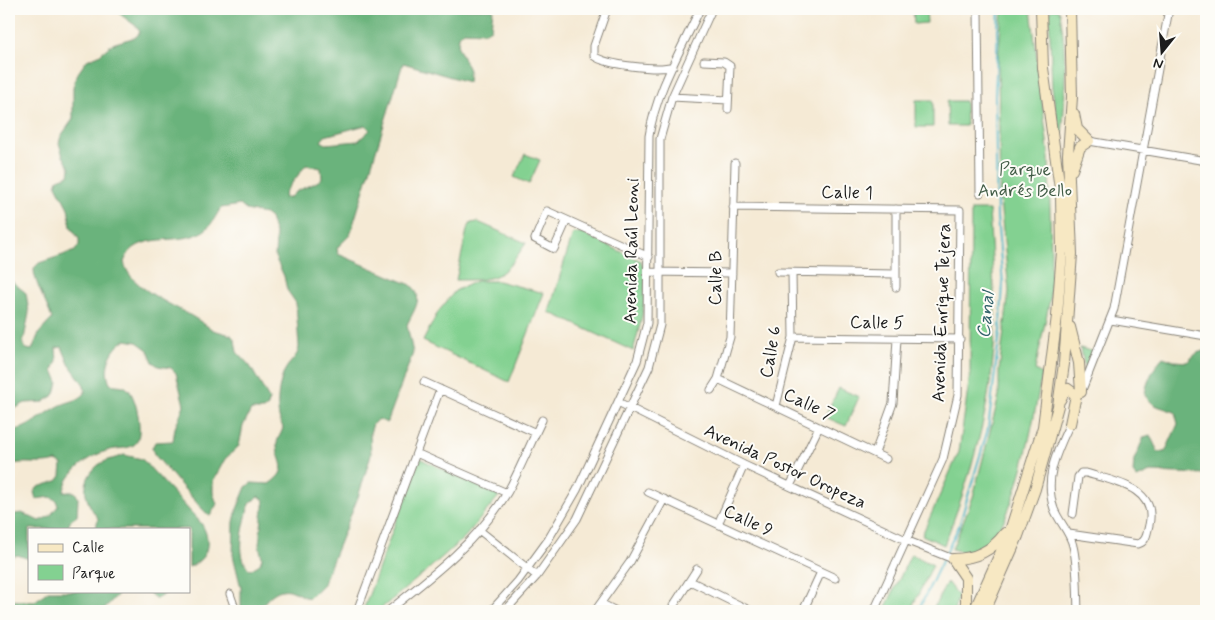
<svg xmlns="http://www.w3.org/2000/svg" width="1215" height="620" viewBox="0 0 1215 620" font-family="Mynerve,sans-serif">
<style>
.green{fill:#83d191;stroke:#507656}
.forest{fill:#6ab37b;stroke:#43684c;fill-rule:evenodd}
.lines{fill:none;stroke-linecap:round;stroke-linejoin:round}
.stream{stroke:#4db8ca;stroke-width:2}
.minor-casing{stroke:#888378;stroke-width:9}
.secondary-casing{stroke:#888378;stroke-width:12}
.minor{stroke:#fff;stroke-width:7}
.secondary{stroke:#f7e8c3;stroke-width:10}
.labels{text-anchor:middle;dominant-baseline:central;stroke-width:4;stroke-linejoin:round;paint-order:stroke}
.park-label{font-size:18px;fill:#405b45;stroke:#fdfcf7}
.street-label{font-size:18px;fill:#1c1c1c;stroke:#fdfcf7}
.water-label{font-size:19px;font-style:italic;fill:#32626a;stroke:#fdfcf7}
</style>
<rect width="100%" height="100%" fill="#fdfcf7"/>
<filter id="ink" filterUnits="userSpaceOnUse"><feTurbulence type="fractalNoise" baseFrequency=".02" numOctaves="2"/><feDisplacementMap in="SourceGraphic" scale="10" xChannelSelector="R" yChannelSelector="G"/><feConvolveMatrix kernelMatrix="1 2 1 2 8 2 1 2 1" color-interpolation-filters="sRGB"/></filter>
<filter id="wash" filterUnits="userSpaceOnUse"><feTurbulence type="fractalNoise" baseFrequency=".0096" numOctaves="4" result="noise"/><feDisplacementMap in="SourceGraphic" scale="20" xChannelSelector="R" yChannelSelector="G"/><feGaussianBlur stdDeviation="1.12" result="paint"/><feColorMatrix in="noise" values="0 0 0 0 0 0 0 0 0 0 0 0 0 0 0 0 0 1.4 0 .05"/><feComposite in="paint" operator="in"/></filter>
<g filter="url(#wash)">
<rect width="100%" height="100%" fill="#f5ead5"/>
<!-- green -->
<path class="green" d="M913 9H926L927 23 914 24Z
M1002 9H1031L1049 158 1051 260 1050 299 1035 370 1042 374C1034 416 1019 507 993 538 982 552 967 554 952 549L973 497 999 396V371L1009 291 1000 201 998 62Z
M1053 9H1057L1060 12C1067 55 1066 100 1061 143L1052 88 1049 12Z
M916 100H933V127H916Z
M947 101H965L966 126H948Z
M525 154 540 160 529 184 514 177Z
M971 210H989C991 249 995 289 995 328 993 402 971 477 944 545L922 535 959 452 970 375Z
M478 222 526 243C502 279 498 280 456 280L467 230 471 223Z
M573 233 584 234 641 261C652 286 640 326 633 351L549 312Z
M476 281H498L544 293 509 382 423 341 438 312 455 291Z
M1080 348 1095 352 1086 371Z
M839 388 859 397 846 426 825 417Z
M419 458 499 496 465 537 424 573 378 611H363Z
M911 554 933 565 910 611H884Z
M947 582 958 596 954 611H932Z"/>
<!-- forest -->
<path class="forest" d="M113 9H493L491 29 485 32 464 31 459 36 458 47 469 70 468 82 403 63 350 235 337 248 338 254 411 285C425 298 413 311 407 325L413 353 387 423 378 419 373 424 370 433 371 455 358 497 323 584 309 598C301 597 297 592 290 590 275 587 265 601 258 611H241V588L233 555 234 522 237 509 246 487 251 483 269 484C291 469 278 463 277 446 276 439 282 434 283 427 274 414 278 384 285 370 290 361 298 357 299 347L296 303 287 290 284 276 275 257 276 237 270 218 265 214 246 210 240 205 221 208C216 215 212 225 205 230 181 248 136 228 124 262 129 289 177 306 198 320L213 330 231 335 235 340 237 352 250 366 269 399 268 406 263 410H251L243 426 239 446 225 459 213 481V493L217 504 210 516C205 514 162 463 154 454L152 448 155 442 173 441 175 428 184 405 176 373 171 368 158 366 153 362 148 350 137 342 125 340C110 350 103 368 110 384 117 386 123 384 128 389 137 398 144 436 135 444 130 449 117 448 110 450 92 454 65 473 64 492H75L78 498 77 516 71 520 67 529H29V559L18 555 9 557V515L22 513 39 521 50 516 58 506 56 500 50 497 36 499 34 492 38 487 57 481 61 476 62 464 56 461C41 466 24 460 9 465V431C29 430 44 413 61 405 70 401 79 401 85 393L84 385 69 364 62 347 56 348 57 361 53 370 58 382 55 394 44 402 25 403 9 412V387L14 383 9 376V279L26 293 29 313 23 344 26 349 32 350 39 333 52 319C48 305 33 281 34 268L39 263 75 251 79 245V239L71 227 68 208 56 185 58 179 69 175 70 168 63 156 59 143 61 136 73 119V88L76 76 87 60 99 55 112 44 136 37 140 32 136 26ZM366 125 370 130 358 141 326 144 321 141 325 136ZM306 165 321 168 322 178C313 187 299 187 290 197L284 198 285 192ZM259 496 264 500 259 545 262 558 260 564 250 570C234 555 245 523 249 504Z
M1206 350V474L1150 472 1137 478 1133 473 1134 460 1144 437 1150 435 1158 452H1165L1178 424 1175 412 1154 405 1145 396C1145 384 1155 365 1163 357L1174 361 1187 362 1197 353Z
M124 455 142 459 201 523C212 540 209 559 189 567V529H96L98 518C86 503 79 485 95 468 102 460 115 459 124 455Z
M48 591H121L102 611H9V600L34 602Z
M147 591H170L156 599Z"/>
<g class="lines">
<!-- stream -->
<path class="stream" d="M946 553 959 526 988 429 1000 331 1003 284 997 217 995 96 999 9
M918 611 944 557"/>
</g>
</g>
<g filter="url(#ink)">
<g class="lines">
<defs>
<path id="minor" d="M607 9 594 46V56C606 65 659 71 673 66
M978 9 980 193
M704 61 724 62 730 66 728 109
M672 97 728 100
M1089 141 1206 161
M733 207 960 210 958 395 943 459 874 611
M896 209V287
M567 220 554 249 535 239 547 211 649 257
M648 272 732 273
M778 272 896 274
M1111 320 1206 336
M793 337 960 339
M718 379 886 459
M424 382 536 433
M711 390 718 379 730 337 735 163
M1082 390 1114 309 1169 9
M618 402 744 465 908 541 953 559
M776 406 793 337 792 273
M1071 421C1058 450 1043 476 1054 509 1059 522 1070 532 1073 546 1078 567 1077 590 1078 611
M416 453 507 493
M875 453 893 403 897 339
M790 486 819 427
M648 492 835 578
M718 524 744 465
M479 530 537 576
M1069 534 1138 544C1147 542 1147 532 1149 525 1158 487 1112 481 1086 473H1081L1078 477 1073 514
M690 581 751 611
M230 594 236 611
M602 604 616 611
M357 611 440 389
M388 611C431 577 478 541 507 493 520 470 530 444 542 420
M491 611 518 581 548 540 577 490 637 361 647 323 649 136C656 91 681 50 700 9
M505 611 537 576 577 519 649 367 660 325V139L672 97 712 9
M595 611 630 562 664 499
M670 611 697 569
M803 611 821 572"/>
<path id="secondary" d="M1072 170 1080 147 1089 141 1077 129 1074 114
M1070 327 1079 363 1081 392
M1060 400 1063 394 1068 389 1076 395 1070 424
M953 559C975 559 992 551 1005 533
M953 559 966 578V611
M974 611 1009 534 1043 427 1057 316 1062 251 1061 196 1043 68 1041 9
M985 611 1018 536 1035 489 1058 406 1064 364 1072 254 1068 154 1072 97 1070 9"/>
</defs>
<!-- minor casing -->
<use href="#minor" class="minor-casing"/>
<!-- secondary casing -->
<use href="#secondary" class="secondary-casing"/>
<!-- minor -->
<use href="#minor" class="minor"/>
<!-- secondary -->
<use href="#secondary" class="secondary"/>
</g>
</g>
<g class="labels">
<!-- park labels -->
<g class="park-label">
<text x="1025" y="170">Parque<tspan x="1025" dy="21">Andrés Bello</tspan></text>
</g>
<!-- street labels -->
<g class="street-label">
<text transform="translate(847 193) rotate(1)">Calle 1</text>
<text transform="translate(632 251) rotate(-89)">Avenida Raúl Leoni</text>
<text transform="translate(716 278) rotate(-89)">Calle B</text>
<text transform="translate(942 313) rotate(-88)">Avenida Enrique Tejera</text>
<text transform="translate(877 323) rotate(1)">Calle 5</text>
<text transform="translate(771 352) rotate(-80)">Calle 6</text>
<text transform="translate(809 405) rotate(25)">Calle 7</text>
<text transform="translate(785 467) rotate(25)">Avenida Postor Oropeza</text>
<text transform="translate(748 521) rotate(25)">Calle 9</text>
</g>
<!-- water labels -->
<g class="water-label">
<text transform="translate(986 315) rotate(-84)">Canal</text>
</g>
</g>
<!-- margin -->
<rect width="1215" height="620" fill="none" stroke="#fdfcf7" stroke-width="30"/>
<!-- legend -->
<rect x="28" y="528" width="162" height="65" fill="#fdfcf7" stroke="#a3a29f"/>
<rect x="38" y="544" width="25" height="8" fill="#f7e8c3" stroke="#a3a29f"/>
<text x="72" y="552" font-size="15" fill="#1c1c1c">Calle</text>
<rect x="38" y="565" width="25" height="15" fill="#83d191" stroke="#a3a29f"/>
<text x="72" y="578" font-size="15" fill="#1c1c1c">Parque</text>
<!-- north arrow -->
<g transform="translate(1162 52) rotate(197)" stroke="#fdfcf7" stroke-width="4" paint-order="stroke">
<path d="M0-4L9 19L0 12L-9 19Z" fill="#1c1c1c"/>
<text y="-8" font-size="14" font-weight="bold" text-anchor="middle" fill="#1c1c1c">N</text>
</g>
</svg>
